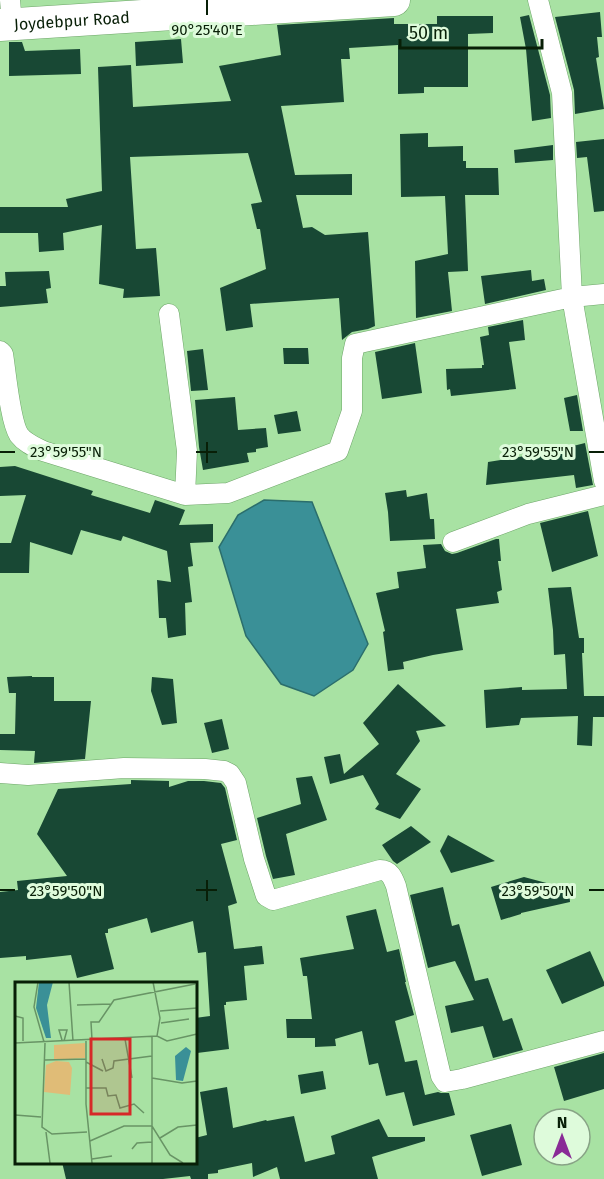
<svg xmlns="http://www.w3.org/2000/svg" width="604" height="1179" viewBox="0 0 604 1179" font-family="'Fira Sans',sans-serif">
<style>
.water{fill:#3a9097;stroke:#2b6e6c;stroke-width:1.5}
.building{fill:#184834}
.lines{fill:none;stroke-linecap:round;stroke-linejoin:round}
.minor-casing{stroke:#6da568;stroke-width:21}
.primary-casing{stroke:#6da568;stroke-width:33}
.minor{stroke:#fff;stroke-width:20}
.primary{stroke:#fff;stroke-width:32}
.ticks{fill:none;stroke:#081f07;stroke-width:2}
.labels{text-anchor:middle;dominant-baseline:central;stroke-width:6;stroke-linejoin:round;paint-order:stroke}
.street-label{font-size:16px;fill:#081f07;stroke:#defbdb}
.inset-road{fill:none;stroke:#689465;stroke-width:1.5}
.view{fill:#d62828;fill-opacity:0.15;stroke:#d62828;stroke-width:3}
.inset-edge{fill:none;stroke:#081f07;stroke-width:3}
.ticks-label{font-size:15px;text-anchor:middle;fill:#081f07;stroke:#defbdb;stroke-width:6;stroke-linejoin:round;paint-order:stroke}
</style>
<rect width="100%" height="100%" fill="#a8e2a3"/>
<!-- water -->
<path class="water" d="M264 500 312 502 368 644 353 670 314 696 281 684 246 636 219 547 238 515Z"/>
<!-- building -->
<path class="building" d="M600 12 602 37H597L599 57 596 58 604 109 575 114 574 90 555 17Z
M529 15 550 95 551 118 532 121 526 49 520 17Z
M437 16H493V33L468 34V87H424V93L398 94V45L349 48 350 59H341L344 102 281 106 295 175 352 174V195H296L303 228 312 227 325 235 368 232 375 326 368 329 352 332 342 340 339 298 250 304 253 327 226 331 220 288 266 269 260 229H257L251 204 262 202 248 153 130 157 136 249 156 248 160 296 123 298 124 289 99 284 102 225 63 233 64 250 39 252 38 233H0V207H68L66 199 102 191 98 67 131 65 133 107 231 101 219 66 281 55 277 25 394 18V24H437Z
M181 39 183 63 136 66 135 42Z
M9 42H22L25 51 80 49 81 74 9 76Z
M428 133V147L463 146V161H466V168H498L499 195H465L468 271 448 272 452 311 416 318 415 261 448 254 445 196 401 197 400 134Z
M604 139V211L594 212 587 157 577 158 576 142Z
M553 145V160L515 163 514 150Z
M531 270 532 281 544 279 546 290 485 304 481 276Z
M49 271 51 288 46 289 48 303 0 307V286H6L5 272Z
M523 320 525 340 509 342 516 389 451 396 450 389 447 390 446 369 482 368V365H484L480 337 489 335 488 327Z
M415 343 422 393 382 399 375 352Z
M283 348H308L309 364H284Z
M203 349 208 390 191 391 187 351Z
M577 395 583 431H570L564 398Z
M235 397 238 430 266 428 268 447 256 449V452L247 453 249 462 203 470 199 447 195 400Z
M297 411 301 431 278 434 274 415Z
M585 443 593 485 576 488 574 475 486 485 488 462 574 448 573 446Z
M15 466 93 491 91 495 150 513 155 500 185 510 179 525 213 524V542L190 543 193 566 188 567 192 602 185 603 186 635 168 638 166 618H159L157 580 171 582 167 551 123 536 121 541 81 530 72 555 30 542 29 573H0V543H11L26 495 0 496V467Z
M406 490 407 497 427 493 430 519H434L435 539 390 541 388 512 385 493Z
M588 511 598 556 552 572 540 523Z
M496 539H499L501 561H498L502 590 497 592 499 603 456 609 463 650 433 655 403 662 404 669 388 671 383 632 385 631 376 593 399 588 397 572 426 568 423 545 441 544 445 551 452 554 457 553Z
M571 587 579 638H584V653H582L584 696H604V717H593L592 746 577 745 578 716 521 718 519 725 486 728 484 690 522 687V690L567 689 565 654 554 655 553 630 548 588Z
M32 676V677H54V701H91L85 759 34 763 35 751 0 750V734H15L16 693H9L7 677Z
M152 677 173 679 177 723 162 725 151 691Z
M398 684 446 726 416 731 420 741 396 774 421 789 400 819 375 809 379 804 363 775 330 784 324 757 340 754 344 774 379 744 363 723Z
M222 719 229 749 212 753 204 723Z
M312 776 327 820 286 834 295 875 273 879 266 856 257 818 301 804 296 778Z
M131 780 169 781V787L188 781H204L221 783 225 788 237 840 221 844 237 903 228 906 234 949 262 946 264 964 244 966 247 1000 226 1002V1005H224L229 1049 197 1053 195 1018 210 1016 206 952 198 953 193 921 151 933 147 918 108 929V933H105L114 969 77 978 71 955 26 960V956L0 958V892L18 890 17 881 67 876 37 834 58 789 131 784Z
M411 826 431 842 397 864 393 861 382 845Z
M448 835 495 861 451 873 440 851Z
M524 877 569 889 570 902 521 913V914L501 920 491 887Z
M443 887 452 926 459 924 475 981 488 978 503 1021 512 1018 523 1050 493 1058 483 1026 451 1033 445 1006 474 1000 455 961 428 968 410 895Z
M376 909 387 952 399 949 406 982H405L414 1015 395 1021 405 1062 417 1060 425 1095 438 1092 441 1093H449L455 1115 413 1126 404 1092 386 1096 378 1063 369 1065 362 1031 335 1039 336 1046 315 1047V1038H287L286 1019H312L307 976H303L300 958 354 949 346 916Z
M590 951 604 982V986L562 1004 546 970Z
M604 1053V1089L564 1101 554 1067Z
M323 1071 326 1089 301 1094 298 1075Z
M227 1087 233 1128 266 1120 267 1121 294 1116 305 1162 335 1154 331 1136 379 1119 388 1137H425V1141L372 1157 378 1179H280L277 1167 253 1177 252 1163 218 1170V1173L208 1174V1179H191L190 1176 163 1179H66L62 1162H195V1138L207 1135 200 1092Z
M511 1124 522 1165 482 1176 470 1135Z"/>
<g class="lines">
<defs>
<path id="minor" d="M10 0 12 24
M538 0 562 93 572 297 604 481
M169 314 187 451 185 495 228 493 338 451 352 411V358L355 344 572 297 604 294
M0 351 3 354C6 372 10 421 19 435 25 443 35 447 43 451L185 495
M453 542 528 514 604 495
M0 773 28 775 124 768 205 769 224 771 230 774 236 783 254 859 266 896 273 900 380 870C390 870 393 878 396 886L441 1076 445 1082 462 1079 604 1041"/>
<g id="primary">
<path id="s1" d="M0 25 394 0"/>
</g>
</defs>
<!-- minor casing -->
<use href="#minor" class="minor-casing"/>
<!-- primary casing -->
<use href="#primary" class="primary-casing"/>
<!-- minor -->
<use href="#minor" class="minor"/>
<!-- primary -->
<use href="#primary" class="primary"/>
</g>
<!-- ticks -->
<path class="ticks" d="M207 0V15M207 442V463M0 452H15M196 452H217M589 452H604M207 880V901M0 890H15M196 890H217M589 890H604"/>
<g class="labels">
<!-- street labels -->
<g class="street-label">
<text stroke="none"><textPath href="#s1" startOffset="72">Joydebpur Road</textPath></text>
</g>
</g>
<!-- overview -->
<g transform="translate(15 982)">
<rect width="182" height="182" fill="#a8e2a3"/>
<path d="M70 61V76L39 78V63ZM41 79 54 80 57 86 55 113 29 110 31 83Z" fill="#e0bc77"/>
<path d="M24 0H38L32 23 36 56H31L21 26ZM171 65 176 69 168 99 161 98 160 74Z" fill="#3a9097"/>
<path class="inset-road" d="M23 0 19 25 29 60M54 0 58 59M138 0 145 36 142 54M62 23 96 22M145 29 182 26M0 34 8 36V59M146 41 174 37M137 54V181M110 57 117 96M47 58 44 48H52L49 59M77 58 76 40H84L99 18 180 2M71 59V122L77 181M0 61 142 54 152 59 182 52M30 61 27 145 37 152 72 150M87 77 91 89 98 86 99 79 137 74M30 78 71 77M71 80 88 89M137 96 167 101 182 99M71 106H91L93 114 101 113 105 126 119 122 129 131M0 133 26 135M31 150 35 181M145 156 163 145 182 143M75 159 109 144H137L155 173 168 181M117 167 122 161 137 160M77 177 97 174"/>
<path class="view" d="M76 57H115V132H76Z"/>
<rect width="182" height="182" class="inset-edge"/>
</g>
<g class="ticks-label">
<text x="207" y="35">90°25'40"E</text>
<text x="66" y="457">23°59'55"N</text>
<text x="538" y="457">23°59'55"N</text>
<text x="66" y="896">23°59'50"N</text>
<text x="538" y="896">23°59'50"N</text>
</g>
<!-- north arrow -->
<g transform="translate(562 1137)"><circle r="28" fill="#defbdb" stroke="#88a386" stroke-width="1.5"/>
<path d="M0-4.5L10 22L0 15L-10 22Z" fill="#892c96"/>
<text y="-9" font-size="16" font-weight="bold" text-anchor="middle" fill="#081f07">N</text>
</g>
<!-- scale -->
<path d="M400 39v9h142v-9" fill="none" stroke="#081f07" stroke-width="3"/>
<text x="409" y="39" font-size="18" fill="#081f07" stroke="#defbdb" stroke-width="4.5" paint-order="stroke">50 m</text>
</svg>
